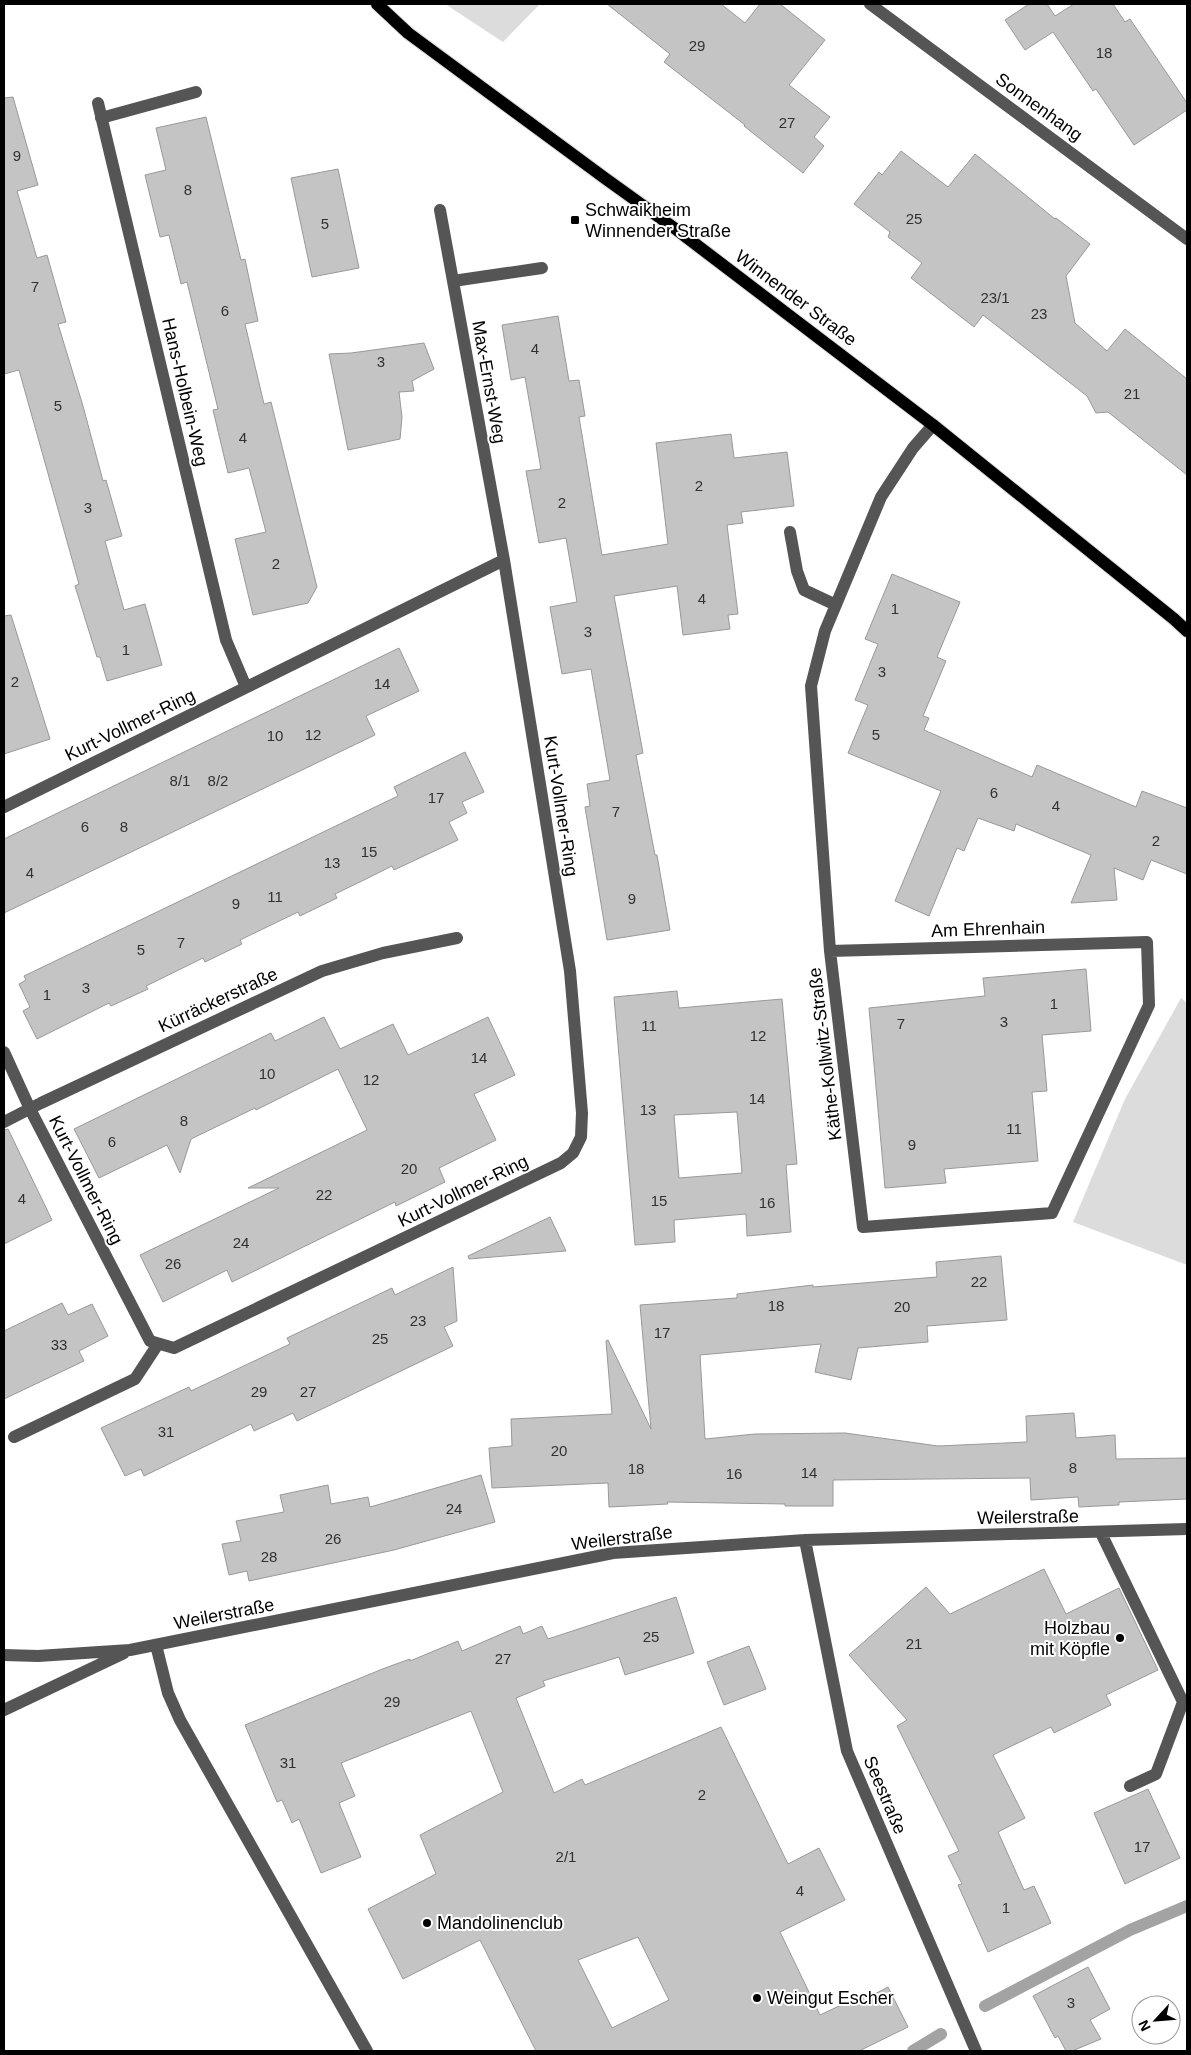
<svg xmlns="http://www.w3.org/2000/svg" width="1191" height="2055" viewBox="0 0 1191 2055" font-family="Arial,sans-serif">
<style>
.green{fill:#dcdcdc}
.lines{fill:none;stroke-linecap:round;stroke-linejoin:round}
.stream{stroke:#a3a3a3;stroke-width:12}
.building{fill:#c4c4c4;stroke:#999;fill-rule:evenodd}
.major-casing{stroke:#dbdbdb;stroke-width:14}
.minor{stroke:#555;stroke-width:12}
.major{stroke:#000;stroke-width:12}
.poi-dot{fill:#000;stroke:#fff;stroke-width:2}
.labels{text-anchor:middle;dominant-baseline:central;stroke-width:4;stroke-linejoin:round;paint-order:stroke}
.number-label{font-size:15px;fill:#313131}
.street-label{font-size:18px;fill:#000;stroke:#fff}
.poi-label{font-size:18px;fill:#000;stroke:#fff;text-anchor:start}
</style>
<rect width="100%" height="100%" fill="#fff"/>
<!-- green -->
<path class="green" d="M445 4H540L503 42Z
M1181 998 1187 1003V1265L1073 1222 1125 1099Z"/>
<g class="lines">
<!-- stream -->
<path class="stream" d="M985 2006 1130 1930 1187 1906
M913 2051 941 2034"/>
</g>
<!-- building -->
<path class="building" d="M607 4H721L745 23 760 4H780L825 40 789 85 830 117 814 137 824 146 803 173 744 126 745 125 664 62 670 54Z
M1029 4H1047L1055 16 1074 4H1113L1125 22 1130 19 1187 103V110L1134 145 1096 89 1093 91 1053 32 1025 50 1005 20Z
M13 97 38 185 17 191 37 258 47 255 66 322 58 324 83 406 103 481 106 480 122 536 105 541 124 610 145 604 162 665 107 681 100 657H97L75 586 79 584 19 370 4 374V98Z
M206 117 241 260 245 259 258 321 245 324 264 404 271 402 317 587 308 603 253 615 235 539 266 532 249 468 228 473 213 410 218 409 187 282 181 284 169 235 160 237 145 175 166 170 156 128Z
M901 151 948 187 975 154 1055 219 1056 218 1090 244 1066 276 1075 323 1107 351 1125 329 1187 379V475L1108 412 1096 413 1087 396 983 315 974 327 911 278 922 263 888 237 890 232 854 204 879 172 882 175Z
M338 169 359 268 312 277 291 178Z
M558 316 569 381 579 380 585 416 579 417 602 555 668 544 656 443 731 434 734 458 787 452 794 506 741 512 743 523 727 525 738 614 728 615 730 629 683 635 677 586 614 596 643 753 636 755 655 855H657L670 930 607 940 585 807 590 806 587 784 610 780 591 669 562 674 550 607 577 602 566 538 539 543 526 471 541 469 525 377 511 380 502 325Z
M424 343 434 369 412 381 414 391 399 392 402 417 400 439 348 450 329 354 351 353Z
M892 574 960 602 937 657 946 661 923 716 929 718 924 730 1032 777 1037 765 1136 807 1142 791 1187 808V874L1151 860 1143 880 1114 868 1117 900 1071 903 1091 855 1016 824 1014 831 978 818 964 851 957 848 929 916 895 901 941 791 848 753 868 705 855 700 878 644 865 639Z
M11 615 50 739 4 754V616Z
M399 648 419 691 366 716 375 735 4 913V839Z
M465 752 484 792 462 802 467 813 449 822 458 840 394 870 392 866 364 880 335 894 337 898 300 916 298 912 240 940 242 944 205 962 203 958 146 986 148 989 111 1006 109 1003 37 1039 23 1011 30 1007 19 984 26 980 24 976 398 796 394 787Z
M1086 969 1091 1031 1042 1035 1047 1091 1032 1092 1038 1161 944 1169 946 1183 885 1188 869 1008 985 996 983 978Z
M677 991 679 1008 782 999 797 1164 786 1165 791 1232 747 1236 746 1214 674 1220 675 1242 635 1245 614 997ZM737 1112 742 1173 679 1178 674 1115Z
M324 1017 340 1049 393 1024 408 1055 488 1017 515 1075 474 1094 496 1140 439 1168 445 1182 396 1206 395 1202 232 1282 227 1270 163 1302 140 1255 279 1188H248L367 1130 338 1069 256 1110 255 1108 191 1139 180 1173 167 1145 99 1178 74 1129 271 1033 275 1041Z
M8 1129 52 1220 4 1244V1130Z
M550 1217 566 1251 469 1259 468 1256Z
M1001 1256 1007 1320 927 1326 928 1342 858 1348 851 1380 815 1372 821 1344 700 1355 705 1439 755 1434 845 1433 938 1446 1027 1442 1026 1416 1074 1413 1076 1438 1115 1435 1116 1459 1187 1458V1499L1119 1502V1505L1079 1507 1078 1497 1031 1500 1030 1478 833 1480V1506H785V1504L667 1502 668 1504 609 1507 608 1483 492 1488 489 1448 512 1446 511 1419 612 1414 606 1341 608 1340 651 1429 640 1305 737 1298V1294L813 1285V1287L937 1277 936 1262Z
M453 1267 457 1321 444 1327 453 1346 297 1421 293 1413 254 1431 251 1424 144 1476 141 1469 125 1476 101 1428 189 1387 191 1391 290 1344 287 1338 392 1288 395 1295Z
M62 1303 68 1315 92 1304 108 1336 79 1351 84 1361 4 1399V1331Z
M481 1475 495 1522 394 1550 249 1581 247 1571 229 1575 222 1544 241 1541 236 1521 284 1512 280 1495 328 1485 331 1504 368 1497 370 1507Z
M1044 1569 1066 1614 1119 1588 1158 1670 1106 1695 1111 1705 1054 1733 1051 1727 993 1755 1025 1818 998 1832 1024 1890 1034 1886 1051 1923 988 1952 958 1885 962 1884 948 1856 959 1851 897 1726 907 1720 849 1655 926 1587 950 1614Z
M676 1597 694 1653 625 1675 619 1657 543 1681 545 1686 516 1698 554 1793 582 1779 585 1785 721 1727 788 1864 819 1848 845 1900 780 1932 820 2015 860 1996 867 1998 888 1987 908 2027 859 2051H536L480 1940 403 1979 368 1909 436 1874 420 1835 503 1792 471 1711 341 1763 355 1796 339 1803 361 1857 321 1873 299 1819 292 1823 282 1800 277 1802 245 1725 385 1668 410 1659V1661L458 1641 462 1651 520 1626 523 1634 542 1626 548 1639ZM638 1937 669 2000 612 2028 578 1960Z
M749 1646 766 1689 724 1705 707 1662Z
M1148 1789 1180 1858 1125 1884 1094 1813Z
M1088 1967 1110 2009 1090 2020 1101 2039 1072 2051H1066L1058 2036 1055 2038 1033 1996Z"/>
<g class="lines">
<defs>
<path id="major" d="M377 4 408 33 606 179 677 230 933 425 1174 619 1187 631"/>
</defs>
<!-- major casing -->
<use href="#major" class="major-casing"/>
<!-- minor -->
<path class="minor" d="M870 4 1187 239
M98 103 226 640 246 687
M101 118 196 92
M440 210 504 560
M453 281 542 268
M790 532 797 571 804 590 836 605
M4 807 504 560 570 971 582 1113 581 1137 573 1153 561 1163 174 1348 150 1341 30 1109 4 1052
M830 951 1147 942 1149 1005 1052 1213 863 1227 830 951 811 686 825 631 881 497 913 448 933 425
M4 1122 41 1103 322 971 383 953 457 938
M14 1437 135 1379 158 1344
M1101 1533 1183 1702 1156 1774 1130 1786
M805 1540 847 1751 976 2051
M156 1645 168 1693 180 1720 367 2051
M4 1655 38 1656 130 1650 613 1553 805 1540 1187 1529
M4 1710 124 1653"/>
<!-- major -->
<use href="#major" class="major"/>
</g>
<!-- markers -->
<g class="poi-dot">
<rect x="570" y="215" width="10" height="10" rx="2.5"/>
<circle cx="1120" cy="1638" r="5"/>
<circle cx="427" cy="1923" r="5"/>
<circle cx="757" cy="1998" r="5"/>
</g>
<g class="labels">
<!-- number labels -->
<g class="number-label">
<text x="697" y="45">29</text>
<text x="1104" y="52">18</text>
<text x="787" y="122">27</text>
<text x="17" y="155">9</text>
<text x="188" y="189">8</text>
<text x="914" y="218">25</text>
<text x="325" y="223">5</text>
<text x="35" y="286">7</text>
<text x="995" y="297">23/1</text>
<text x="225" y="310">6</text>
<text x="1039" y="313">23</text>
<text x="535" y="348">4</text>
<text x="381" y="361">3</text>
<text x="1132" y="393">21</text>
<text x="58" y="405">5</text>
<text x="243" y="437">4</text>
<text x="699" y="485">2</text>
<text x="562" y="502">2</text>
<text x="88" y="507">3</text>
<text x="276" y="563">2</text>
<text x="702" y="598">4</text>
<text x="895" y="608">1</text>
<text x="588" y="631">3</text>
<text x="126" y="649">1</text>
<text x="882" y="671">3</text>
<text x="15" y="681">2</text>
<text x="382" y="683">14</text>
<text x="313" y="734">12</text>
<text x="876" y="734">5</text>
<text x="275" y="735">10</text>
<text x="180" y="780">8/1</text>
<text x="218" y="780">8/2</text>
<text x="994" y="792">6</text>
<text x="436" y="797">17</text>
<text x="1056" y="805">4</text>
<text x="616" y="811">7</text>
<text x="85" y="826">6</text>
<text x="124" y="826">8</text>
<text x="1156" y="840">2</text>
<text x="369" y="851">15</text>
<text x="332" y="862">13</text>
<text x="30" y="872">4</text>
<text x="275" y="896">11</text>
<text x="632" y="898">9</text>
<text x="236" y="903">9</text>
<text x="181" y="942">7</text>
<text x="141" y="949">5</text>
<text x="86" y="987">3</text>
<text x="47" y="994">1</text>
<text x="1054" y="1003">1</text>
<text x="1004" y="1021">3</text>
<text x="901" y="1023">7</text>
<text x="649" y="1025">11</text>
<text x="758" y="1035">12</text>
<text x="479" y="1057">14</text>
<text x="267" y="1073">10</text>
<text x="371" y="1079">12</text>
<text x="757" y="1098">14</text>
<text x="648" y="1109">13</text>
<text x="184" y="1120">8</text>
<text x="1014" y="1128">11</text>
<text x="112" y="1141">6</text>
<text x="912" y="1144">9</text>
<text x="409" y="1168">20</text>
<text x="324" y="1194">22</text>
<text x="22" y="1198">4</text>
<text x="659" y="1200">15</text>
<text x="767" y="1202">16</text>
<text x="241" y="1242">24</text>
<text x="173" y="1263">26</text>
<text x="979" y="1281">22</text>
<text x="776" y="1305">18</text>
<text x="902" y="1306">20</text>
<text x="418" y="1320">23</text>
<text x="662" y="1332">17</text>
<text x="380" y="1338">25</text>
<text x="59" y="1344">33</text>
<text x="259" y="1391">29</text>
<text x="308" y="1391">27</text>
<text x="166" y="1431">31</text>
<text x="559" y="1450">20</text>
<text x="1073" y="1467">8</text>
<text x="636" y="1468">18</text>
<text x="809" y="1472">14</text>
<text x="734" y="1473">16</text>
<text x="454" y="1508">24</text>
<text x="333" y="1538">26</text>
<text x="269" y="1556">28</text>
<text x="651" y="1636">25</text>
<text x="914" y="1643">21</text>
<text x="503" y="1658">27</text>
<text x="392" y="1701">29</text>
<text x="288" y="1762">31</text>
<text x="702" y="1794">2</text>
<text x="1142" y="1846">17</text>
<text x="566" y="1856">2/1</text>
<text x="800" y="1890">4</text>
<text x="1006" y="1907">1</text>
<text x="1071" y="2002">3</text>
</g>
<!-- street labels -->
<g class="street-label">
<text transform="translate(1039 107) rotate(36)">Sonnenhang</text>
<text transform="translate(796 298) rotate(37)">Winnender Straße</text>
<text transform="translate(489 382) rotate(80)">Max-Ernst-Weg</text>
<text transform="translate(185 392) rotate(77)">Hans-Holbein-Weg</text>
<text transform="translate(130 725) rotate(-26)">Kurt-Vollmer-Ring</text>
<text transform="translate(561 806) rotate(81)">Kurt-Vollmer-Ring</text>
<text transform="translate(988 929) rotate(-2)">Am Ehrenhain</text>
<text transform="translate(218 1000) rotate(-25)">Kürräckerstraße</text>
<text transform="translate(825 1054) rotate(-97)">Käthe-Kollwitz-Straße</text>
<text transform="translate(86 1180) rotate(63)">Kurt-Vollmer-Ring</text>
<text transform="translate(463 1191) rotate(-26)">Kurt-Vollmer-Ring</text>
<text transform="translate(1028 1517) rotate(-1)">Weilerstraße</text>
<text transform="translate(622 1538) rotate(-7)">Weilerstraße</text>
<text transform="translate(224 1614) rotate(-11)">Weilerstraße</text>
<text transform="translate(885 1795) rotate(67)">Seestraße</text>
</g>
<!-- poi labels -->
<g class="poi-label">
<text x="585" y="210">Schwaikheim<tspan x="585" dy="21">Winnender Straße</tspan></text>
<text x="1110" y="1628" text-anchor="end">Holzbau<tspan x="1110" dy="21">mit Köpfle</tspan></text>
<text x="437" y="1923">Mandolinenclub</text>
<text x="767" y="1998">Weingut Escher</text>
</g>
</g>
<!-- border -->
<rect width="1191" height="2055" fill="none" stroke="#000000" stroke-width="10"/>
<!-- north arrow -->
<g transform="translate(1156 2020) rotate(244)"><circle r="24" fill="#ffffff" stroke="#999999"/>
<path d="M0-4L9 19L0 12L-9 19Z" fill="#000000"/>
<text y="-8" font-size="14" font-weight="bold" text-anchor="middle" fill="#000000">N</text>
</g>
</svg>
